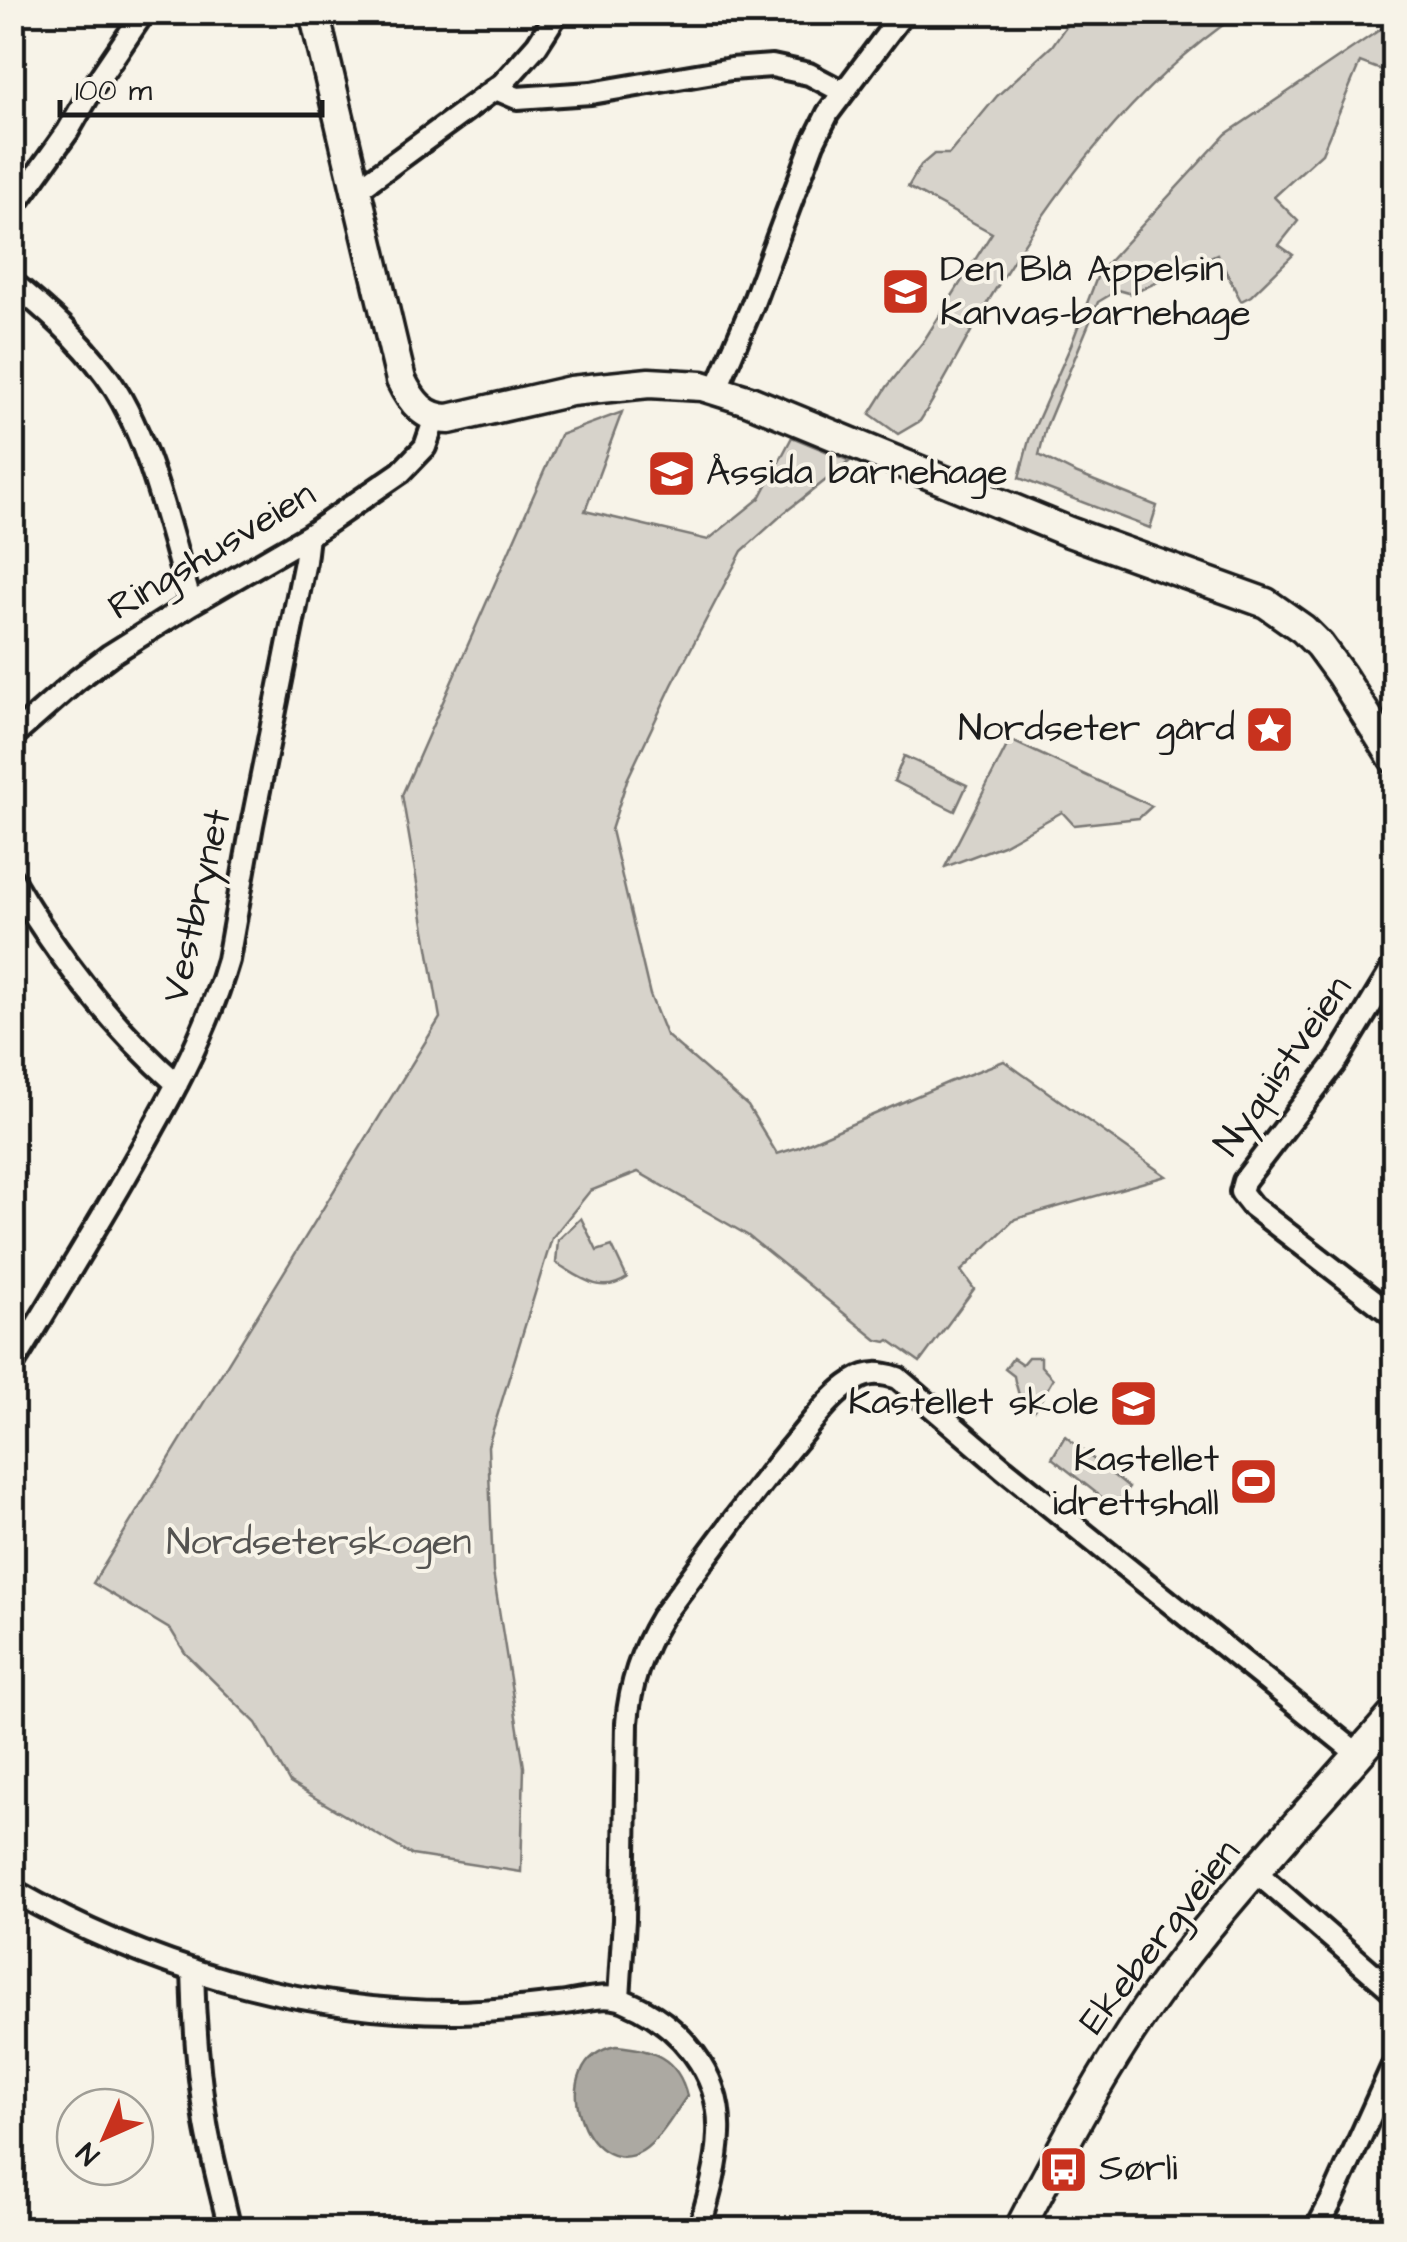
<svg xmlns="http://www.w3.org/2000/svg" width="1407" height="2242" viewBox="0 0 1407 2242" font-family="'Architects Daughter',sans-serif">
<style>
.green{fill:#d7d3cb;stroke:#7a7874;stroke-width:2.5}
.water{fill:#aca9a2;stroke:#72716c;stroke-width:2.5}
.lines{fill:none;stroke-linecap:round;stroke-linejoin:round}
.minor-casing{stroke:#1c1c1c;stroke-width:28}
.secondary-casing{stroke:#1c1c1c;stroke-width:35}
.minor{stroke:#f7f3e8;stroke-width:20}
.secondary{stroke:#f7f3e8;stroke-width:28}
.labels{text-anchor:middle;dominant-baseline:central;stroke-width:8;stroke-linejoin:round;paint-order:stroke}
.poi-label{font-size:38px;fill:#1c1c1c;stroke:#f7f3e8;text-anchor:start}
.street-label{font-size:38px;fill:#1c1c1c;stroke:#f7f3e8}
.park-label{font-size:38px;fill:#545351;stroke:#f7f3e8}
</style>
<rect width="100%" height="100%" fill="#f7f3e8"/>
<filter id="ink" filterUnits="userSpaceOnUse"><feTurbulence type="fractalNoise" baseFrequency=".01" numOctaves="2"/><feDisplacementMap in="SourceGraphic" scale="20" xChannelSelector="R" yChannelSelector="G"/><feConvolveMatrix kernelMatrix="1 2 1 2 8 2 1 2 1" color-interpolation-filters="sRGB"/></filter>
<g filter="url(#ink)">
<!-- green -->
<path class="green" d="M1075 13H1240C1133 86 1055 189 989 300 965 340 945 382 920 421L898 434 870 414 887 387 923 342 992 233 908 187 921 165 934 154H949L997 96 1052 46Z
M1394 20V34L1383 42 1394 60V75L1360 62 1322 153 1274 197 1298 221 1279 245 1293 255 1251 296 1241 301 1217 254 1132 294 1118 290 1098 302 1046 427 1039 455 1075 473 1157 506 1150 528 1019 478 1029 440 1071 345 1099 272 1226 134Z
M622 412 585 511 708 540 760 498 792 437 850 461 784 513 742 551 672 685 627 780 611 830 650 995 666 1035 748 1106 777 1154 799 1147 949 1082 1004 1061 1166 1176 1015 1219 961 1271 974 1289 920 1362 889 1340 886 1342 877 1340 747 1235 638 1172 590 1191 552 1238 488 1446 493 1572 524 1767 521 1872 412 1855 290 1783 256 1723 185 1653 171 1630 93 1583 440 1018 402 795 560 435Z
M1010 740 1152 806 1139 818 1074 825 1062 812 1003 845 945 867Z
M904 756 967 785 955 811 894 781Z
M581 1218 597 1251 612 1246 627 1278C600 1296 580 1277 556 1263L558 1240Z
M1013 1358 1022 1364 1028 1357H1041V1366L1053 1379 1035 1410 1019 1404C1021 1392 1015 1387 1014 1376L1005 1369Z
M1065 1436 1129 1488 1114 1507 1052 1458Z"/>
<!-- water -->
<path class="water" d="M616 2046C651 2049 678 2057 687 2096 674 2114 661 2139 642 2151 586 2184 542 2060 616 2046Z"/>
<g class="lines">
<defs>
<path id="minor" d="M496 89 517 98 591 93 731 69 772 66 809 74 843 92
M357 190 503 83 537 45 558 12
M12 209 68 131 92 89 144 12
M12 282C46 310 79 339 105 374 149 432 170 534 191 604
M716 390 752 306 813 143 828 113 904 12
M12 737 77 680 110 655 191 604 308 536 401 472 425 447 435 418
M12 879C56 955 112 1026 177 1084
M1394 966 1338 1059 1244 1181 1241 1192 1252 1206 1394 1316
M12 1366C48 1307 84 1248 119 1188 161 1115 204 1042 228 960L252 825 305 561 308 536
M1256 1872 1394 1992
M12 1890C146 1967 298 2012 452 2012 487 2012 523 2008 558 2004 579 2002 604 1992 625 2001 679 2023 722 2073 719 2134 718 2166 708 2199 699 2230
M193 1970C194 2021 198 2072 206 2124 212 2159 222 2194 230 2230
M619 1998 624 1920 627 1723C630 1685 641 1651 661 1618 705 1559 748 1498 796 1441 813 1421 831 1395 854 1381 869 1371 882 1373 898 1378L1004 1469 1359 1755
M1316 2230 1333 2198 1394 2063"/>
<path id="secondary" d="M314 12 401 380C411 401 424 419 449 419L571 391 649 383 702 386 750 401 1069 532 1266 603 1303 629 1319 645 1341 675 1394 759
M1019 2230C1065 2141 1111 2054 1171 1974 1240 1883 1320 1800 1394 1714"/>
</defs>
<!-- minor casing -->
<use href="#minor" class="minor-casing"/>
<!-- secondary casing -->
<use href="#secondary" class="secondary-casing"/>
<!-- minor -->
<use href="#minor" class="minor"/>
<!-- secondary -->
<use href="#secondary" class="secondary"/>
</g>
</g>
<!-- icons -->
<defs>
<symbol id="school-square" viewBox="-11 -11 22 22"><rect x="-9" y="-9" width="18" height="18" rx="4" fill="#c8321e" stroke="#f7f3e8"/><path d="M0-5L7-2L0 1L-7-2ZM-4 1L0 2.5L4 1V4Q0 6-4 4Z" fill="#fff"/></symbol>
<symbol id="sight-square" viewBox="-11 -11 22 22"><rect x="-9" y="-9" width="18" height="18" rx="4" fill="#c8321e" stroke="#f7f3e8"/><path d="M0-6L1.8-2.2L6-1.7L2.9 1.2L3.7 5.4L0 3.3L-3.7 5.4L-2.9 1.2L-6-1.7L-1.8-2.2Z" fill="#fff"/></symbol>
<symbol id="stadium-square" viewBox="-11 -11 22 22"><rect x="-9" y="-9" width="18" height="18" rx="4" fill="#c8321e" stroke="#f7f3e8"/><path d="M0-5a6.5 5 0 1 0 0 10a6.5 5 0 1 0 0-10ZM-3.5-1.8h7v3.6h-7Z" fill="#fff"/></symbol>
<symbol id="bus-square" viewBox="-11 -11 22 22"><rect x="-9" y="-9" width="18" height="18" rx="4" fill="#c8321e" stroke="#f7f3e8"/><path d="M-5-6H5V4H4V6H2V4H-2V6H-4V4H-5ZM-3.5-4V0h7V-4ZM-3.5 1.2v1.5H-2V1.2ZM2 1.2v1.5H3.5V1.2Z" fill="#fff"/></symbol>
</defs>
<g fill-rule="evenodd">
<use href="#school-square" x="878" y="264" width="55" height="55"/>
<use href="#school-square" x="644" y="446" width="55" height="55"/>
<use href="#sight-square" x="1242" y="702" width="55" height="55"/>
<use href="#school-square" x="1106" y="1376" width="55" height="55"/>
<use href="#stadium-square" x="1226" y="1454" width="55" height="55"/>
<use href="#bus-square" x="1036" y="2142" width="55" height="55"/>
</g>
<g class="labels">
<!-- poi labels -->
<g class="poi-label">
<text x="940" y="270">Den Blå Appelsin<tspan x="940" dy="44">Kanvas-barnehage</tspan></text>
<text x="706" y="473">Åssida barnehage</text>
<text x="1235" y="729" text-anchor="end">Nordseter gård</text>
<text x="1099" y="1403" text-anchor="end">Kastellet skole</text>
<text x="1219" y="1460" text-anchor="end">Kastellet<tspan x="1219" dy="44">idrettshall</tspan></text>
<text x="1099" y="2169">Sørli</text>
</g>
<!-- street labels -->
<g class="street-label">
<text transform="translate(212 551) rotate(-31)">Ringshusveien</text>
<text transform="translate(197 906) rotate(-77)">Vestbrynet</text>
<text transform="translate(1283 1066) rotate(-55)">Nyquistveien</text>
<text transform="translate(1160 1937) rotate(-52)">Ekebergveien</text>
</g>
<!-- park labels -->
<g class="park-label">
<text x="319" y="1543">Nordseterskogen</text>
</g>
</g>
<!-- margin -->
<rect width="1407" height="2242" fill="none" stroke="#f7f3e8" stroke-width="50"/>
<rect x="25" y="25" width="1357" height="2192" fill="none" stroke="#1c1c1c" stroke-width="4" filter="url(#ink)"/>
<!-- north arrow -->
<g transform="translate(105 2137) rotate(225)"><circle r="48" fill="#f7f3e8" stroke="#9f9d96" stroke-width="2.5"/>
<path d="M0-8L18 38L0 25L-18 38Z" fill="#c8321e"/>
<text y="-15" font-size="28" font-weight="bold" text-anchor="middle" fill="#1c1c1c">N</text>
</g>
<!-- scale -->
<path d="M60 100v15h262v-15" fill="none" stroke="#1c1c1c" stroke-width="5"/>
<text x="75" y="100" font-size="30" fill="#1c1c1c" stroke="#f7f3e8" stroke-width="8" paint-order="stroke">100 m</text>
</svg>
